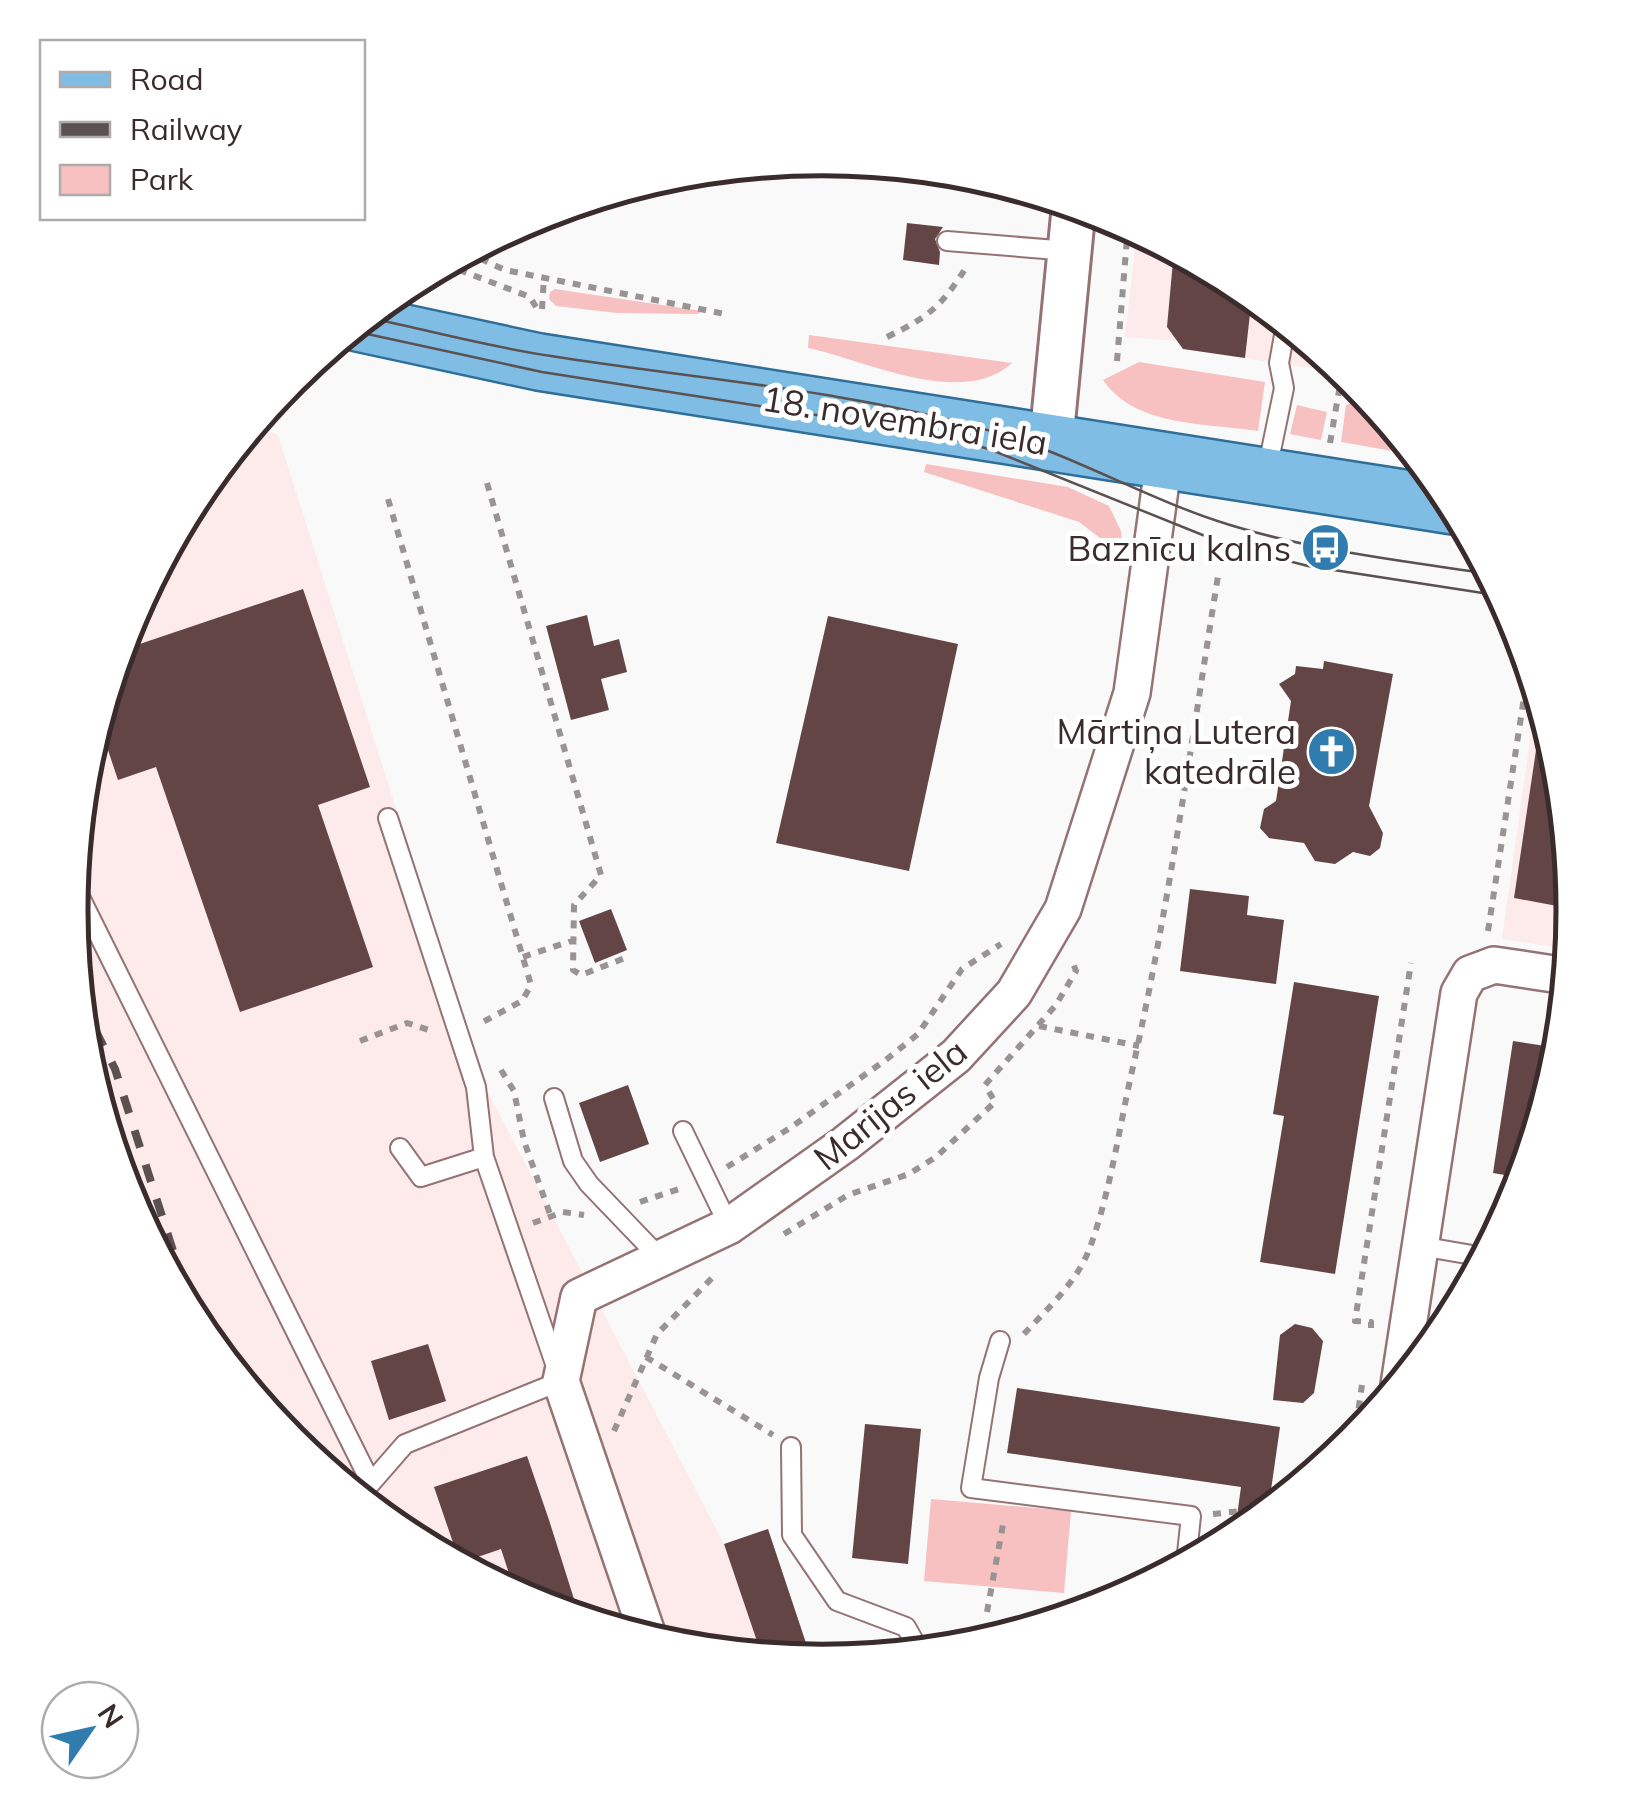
<svg xmlns="http://www.w3.org/2000/svg" width="1643" height="1820" viewBox="0 0 1643 1820" font-family="Mulish,sans-serif">
<style>
.built{fill:#fdeaea}
.green{fill:#f7c0c1}
.building{fill:#634546}
.lines{fill:none;stroke-linecap:round;stroke-linejoin:round}
.service-casing{stroke:#957374;stroke-width:22}
.minor-casing{stroke:#957374;stroke-width:40}
.tertiary-casing{stroke:#957374;stroke-width:48}
.primary-casing{stroke:#2f6e99;stroke-width:60}
.path{stroke:#9a9393;stroke-width:6;stroke-dasharray:8 8;stroke-linecap:butt}
.service{stroke:#fff;stroke-width:18}
.minor{stroke:#fff;stroke-width:35}
.tertiary{stroke:#fff;stroke-width:42}
.primary{stroke:#7fbde5;stroke-width:55}
.tram{stroke:#5c5151;stroke-width:2.5}
.rail{stroke:#5c5151;stroke-width:8;stroke-dasharray:18 18;stroke-linecap:butt}
.labels{text-anchor:middle;dominant-baseline:central;stroke-width:10;stroke-linejoin:round;paint-order:stroke}
.street-label{font-size:35px;fill:#3a2c2c;stroke:#fff}
.poi-label{font-size:35px;fill:#3a2c2c;stroke:#fff;text-anchor:end}
.rim{fill:none;stroke:#3a2c2c;stroke-width:5}
</style>
<rect width="100%" height="100%" fill="#f9f9f9"/>
<!-- built -->
<path class="built" d="M1137 231 1239 285 1345 373 1183 349 1177 341 1125 337Z
M253 424 278 435 482 1081 724 1544 762 1656 674 1647 533 1604 404 1535 290 1441 196 1327 127 1197 84 1056 70 909 85 763 127 622 197 492Z
M1537 691 1559 764 1573 911 1569 949 1502 939Z"/>
<!-- green -->
<path class="green" d="M555 289 702 311 698 314 617 313 556 306 549 299 550 292Z
M809 335 1012 363C962 409 865 360 808 348Z
M1139 362 1265 382 1258 431C1206 423 1135 427 1103 380Z
M1360 401 1373 403 1415 455 1341 442 1346 405Z
M1297 405 1327 412 1321 440 1290 434Z
M926 464 1068 487 1109 506 1121 531 1123 550 1117 551 1079 522 924 472Z
M931 1499 1071 1511 1064 1593 924 1581Z"/>
<!-- building -->
<path class="building" d="M907 223 943 227 935 239 940 252 939 265 903 260Z
M1174 250 1239 285 1252 296 1245 358 1183 349 1167 327Z
M303 589 370 787 318 805 373 967 240 1012 156 767 118 780 98 720 119 651Z
M587 615 594 646 619 639 627 672 601 679 609 710 571 720 546 626Z
M828 616 958 644 909 871 776 843Z
M1324 661 1393 674 1369 806 1383 833 1380 848 1370 856 1353 852 1335 864 1315 861 1304 843 1269 838 1260 828 1264 809 1276 801 1291 701 1279 684 1295 674 1296 666 1323 669Z
M1542 710 1559 764 1573 909 1514 898Z
M1190 889 1249 896 1247 915 1284 920 1276 984 1180 971Z
M611 909 627 950 595 963 579 921Z
M1294 982 1379 996 1335 1274 1260 1262 1284 1116 1273 1114Z
M1513 1041 1559 1048 1522 1178 1493 1173Z
M628 1085 649 1144 600 1162 579 1103Z
M1295 1324 1312 1328 1323 1341 1314 1393 1303 1403 1273 1400 1280 1335Z
M428 1344 446 1401 389 1420 371 1361Z
M1017 1388 1280 1427 1268 1511 1234 1538 1241 1487 1007 1453Z
M865 1424 921 1429 908 1564 852 1558Z
M527 1456 549 1520 580 1618 533 1604 516 1595 501 1549 460 1563 434 1487Z
M768 1529 812 1661 762 1656 724 1544Z"/>
<g class="lines">
<defs>
<path id="service" d="M947 241 1069 251
M1267 470 1284 388 1279 363 1286 324
M73 883 371 1483
M554 1098 573 1161 589 1184 660 1258
M683 1131 729 1226
M400 1148 421 1177 484 1157
M1420 1246 1484 1257
M1000 1341 989 1378 971 1488 1191 1516 1186 1563
M791 1447 792 1535 837 1601 906 1627 920 1652
M351 1491 371 1483 405 1444 561 1381 484 1157 476 1087 388 818"/>
<path id="minor" d="M1399 1385 1459 993 1470 974 1494 965 1567 976
M649 1639 561 1381 579 1297 729 1226 845 1144 956 1056 1014 993 1063 909 1132 693 1164 460"/>
<path id="tertiary" d="M1051 443 1074 205"/>
<path id="primary" d="M358 323 539 362 1454 506"/>
</defs>
<!-- service casing -->
<use href="#service" class="service-casing"/>
<!-- minor casing -->
<use href="#minor" class="minor-casing"/>
<!-- tertiary casing -->
<use href="#tertiary" class="tertiary-casing"/>
<!-- primary casing -->
<use href="#primary" class="primary-casing"/>
<!-- path -->
<path class="path" d="M466 252 505 270 725 314
M444 264 530 297 536 307
M542 309 544 277
M887 337C930 316 941 307 967 266
M1117 361 1128 226
M1330 443 1340 385
M487 483 601 875 574 905 573 970 581 975 625 958
M388 499 531 985 522 1001 479 1024
M1488 931 1529 665
M523 957 574 940
M1039 1026 1139 1046
M360 1041 407 1023 429 1030
M501 1070 514 1091 524 1141 551 1217
M727 1167 790 1128 887 1059 918 1034 962 969 1001 944
M640 1202 685 1187
M533 1223 563 1212 584 1215
M784 1234 848 1195 909 1174 936 1157 995 1102 985 1085 1056 1005 1076 971 1073 963
M1371 1328V1322L1355 1321 1411 963
M1024 1334C1047 1309 1076 1283 1089 1250 1109 1197 1118 1136 1130 1080 1168 914 1191 744 1218 576
M646 1357 773 1435
M614 1431 657 1334 717 1273
M1354 1440 1362 1385
M1213 1514 1241 1511
M987 1612 1004 1519"/>
<!-- service -->
<use href="#service" class="service"/>
<!-- minor -->
<use href="#minor" class="minor"/>
<!-- tertiary -->
<use href="#tertiary" class="tertiary"/>
<!-- primary -->
<use href="#primary" class="primary"/>
<!-- tram -->
<path class="tram" d="M366 317C427 330 489 347 551 356 696 379 850 390 991 431 1074 455 1148 500 1230 525 1314 551 1403 561 1490 574
M349 330 542 372 925 432 989 449 1230 546 1308 566 1502 596"/>
<!-- rail -->
<path class="rail" d="M79 998 115 1069 198 1329"/>
</g>
<!-- icons -->
<defs>
<symbol id="bus-disc" viewBox="-11 -11 22 22"><circle r="9.5" fill="#317caf" stroke="#fff"/><path d="M-5-6H5V4H4V6H2V4H-2V6H-4V4H-5ZM-3.5-4V0h7V-4ZM-3.5 1.2v1.5H-2V1.2ZM2 1.2v1.5H3.5V1.2Z" fill="#fff"/></symbol>
<symbol id="church-disc" viewBox="-11 -11 22 22"><circle r="9.5" fill="#317caf" stroke="#fff"/><path d="M-1.2-6h2.4v3.5h3.3v2.4h-3.3V6h-2.4V-.1h-3.3v-2.4h3.3Z" fill="#fff"/></symbol>
</defs>
<g fill-rule="evenodd">
<use href="#bus-disc" x="1298" y="520" width="55" height="55"/>
<use href="#church-disc" x="1304" y="724" width="55" height="55"/>
</g>
<g class="labels">
<!-- street labels -->
<g class="street-label">
<text transform="translate(905 420) rotate(9)">18. novembra iela</text>
<text transform="translate(890 1104) rotate(-39)">Marijas iela</text>
</g>
<!-- poi labels -->
<g class="poi-label">
<text x="1291" y="548">Baznīcu kalns</text>
<text x="1296" y="731">Mārtiņa Lutera<tspan x="1296" dy="40">katedrāle</tspan></text>
</g>
</g>
<!-- crop -->
<path d="M0 0H1643V1820H0ZM88 910a734 734 0 1 1 1468 0a734 734 0 1 1-1468 0Z" fill="#fff" fill-rule="evenodd"/>
<path class="rim" d="M88 910a734 734 0 1 1 1468 0a734 734 0 1 1-1468 0Z"/>
<!-- legend -->
<rect x="40" y="40" width="325" height="180" fill="#ffffff" stroke="#b0abab" stroke-width="2.5"/>
<rect x="60" y="72" width="50" height="15" fill="#7fbde5" stroke="#b0abab" stroke-width="2.5"/>
<text x="130" y="90" font-size="30" fill="#3a2c2c">Road</text>
<rect x="60" y="122" width="50" height="15" fill="#5c5151" stroke="#b0abab" stroke-width="2.5"/>
<text x="130" y="140" font-size="30" fill="#3a2c2c">Railway</text>
<rect x="60" y="165" width="50" height="30" fill="#f7c0c1" stroke="#b0abab" stroke-width="2.5"/>
<text x="130" y="190" font-size="30" fill="#3a2c2c">Park</text>
<!-- north arrow -->
<g transform="translate(90 1730) rotate(56)"><circle r="48" fill="#ffffff" stroke="#b0abab" stroke-width="2.5"/>
<path d="M0-8L18 38L0 25L-18 38Z" fill="#317caf"/>
<text y="-15" font-size="28" font-weight="bold" text-anchor="middle" fill="#3a2c2c">N</text>
</g>
</svg>
